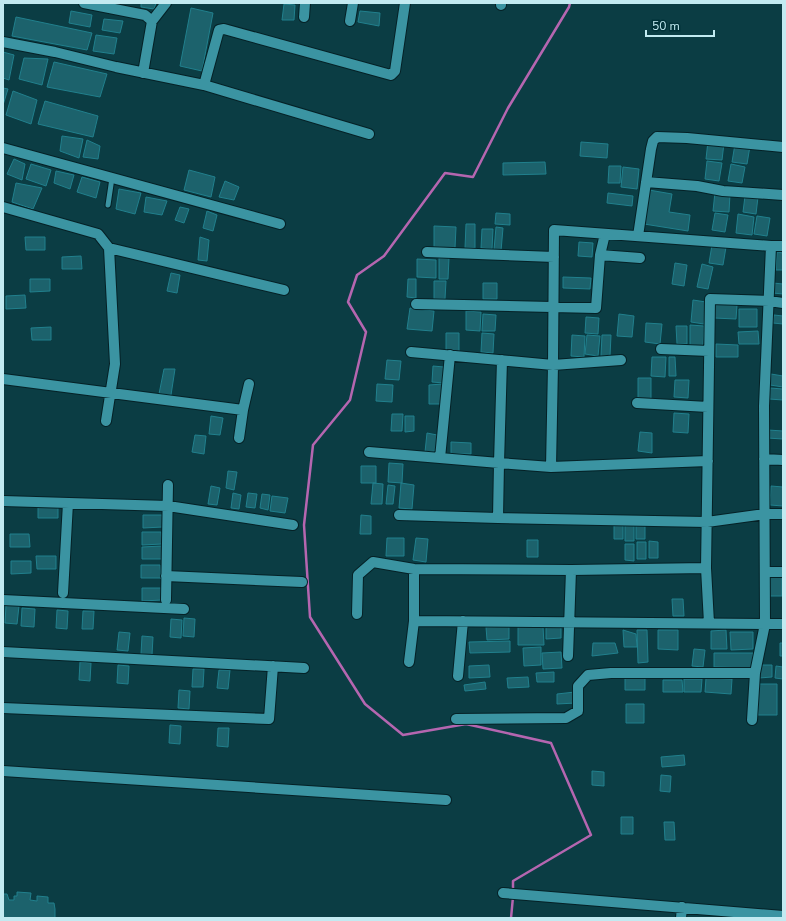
<svg xmlns="http://www.w3.org/2000/svg" width="786" height="921" viewBox="0 0 786 921" font-family="'Nunito Sans',sans-serif">
<style>
.lines{fill:none;stroke-linecap:round;stroke-linejoin:round}
.stream{stroke:#b566b0;stroke-width:2.5}
.building{fill:#1c626c;stroke:#21808d}
.service-casing{stroke:#052126;stroke-width:7}
.minor-casing{stroke:#052126;stroke-width:12}
.service{stroke:#3b94a2;stroke-width:5}
.minor{stroke:#3b94a2;stroke-width:10}
</style>
<rect width="100%" height="100%" fill="#0b3d44"/>
<g class="lines">
<!-- stream -->
<path class="stream" d="M513 892V881L591 835 551 743 466 724 403 735 365 704 310 617 304 525 313 445 350 400 366 332 348 302 357 275 384 256 445 173 473 177 508 108 569 7 570 3
M511 918 513 897"/>
</g>
<!-- building -->
<path class="building" d="M141 3H156L154 9 141 7Z
M284 4 295 5 294 20H282Z
M191 8 213 13 202 71 180 66Z
M71 11 92 15 90 27 69 23Z
M360 11 380 13 379 26 358 22Z
M16 17 92 33 87 50 12 36Z
M104 19 123 21 120 33 102 30Z
M96 35 117 38 114 54 93 51Z
M3 52 14 55 9 80 3 78Z
M24 58 48 59 42 85 19 79Z
M54 62 107 74 100 97 47 87Z
M3 88 8 89 3 105Z
M13 91 37 100 31 124 6 115Z
M45 101 98 116 93 137 38 124Z
M62 136 83 139 79 158 60 151Z
M87 140 100 146 98 159 83 157Z
M708 141 724 143 722 160 706 159Z
M581 142 608 144 607 158 580 156Z
M735 144 750 146 747 164 732 162Z
M14 159 25 164 22 180 7 174Z
M707 161 722 163 719 181 705 179Z
M545 162 546 174 503 175V163Z
M31 164 51 170 46 186 26 179Z
M731 164 745 167 742 183 728 181Z
M609 166H621L620 183H608Z
M623 167 639 169 637 189 621 187Z
M189 170 215 177 211 197 184 190Z
M56 171 74 175 70 189 54 183Z
M82 177 100 182 96 198 77 192Z
M225 181 239 187 234 200 219 197Z
M16 183 42 188 33 209 12 202Z
M119 189 141 193 135 214 116 209Z
M649 190 672 194 669 212 690 215 688 231 644 224Z
M715 192 730 194 729 212 713 211Z
M608 193 633 196 632 206 607 203Z
M745 196 758 197 756 214 743 212Z
M146 197 167 201 162 215 144 212Z
M180 207 189 209 184 223 175 220Z
M207 211 217 215 213 231 203 228Z
M496 213 510 214V225L495 224Z
M715 213 728 215 725 232 712 230Z
M738 214 754 217 752 235 736 233Z
M757 216 770 218 767 236 754 234Z
M466 224H475V248H465Z
M434 226 456 227 455 248 434 247Z
M496 227 503 228 501 251 494 250Z
M482 229H493L492 249 481 248Z
M25 237H45V250H26Z
M200 237 209 240 207 261 198 260Z
M579 242 593 243 592 257 578 256Z
M712 245 726 247 723 265 709 263Z
M777 252 783 253V270H776Z
M81 256 82 269H62V257Z
M439 258H449L448 279H439Z
M417 259 436 260V278L417 277Z
M675 263 687 265 684 286 672 284Z
M702 264 713 267 708 289 697 287Z
M171 273 180 275 177 293 167 291Z
M563 277 591 278 590 289 563 288Z
M30 279H50V291L30 292Z
M408 279H416V298L407 297Z
M434 281H446L445 299H434Z
M483 283H497V299H483Z
M773 283 783 284V294L773 293Z
M25 295 26 308 6 309V296Z
M693 300 706 302 704 324 691 322Z
M714 304 737 305 736 319 714 318Z
M410 308 434 311 432 331 407 329Z
M739 309H757V327H739Z
M466 311 481 312 480 331 466 330Z
M483 314 496 315 495 331H482Z
M619 314 634 316 632 337 617 336Z
M774 315 783 316V324L773 323Z
M586 317 599 318 598 334 585 333Z
M646 323 662 324 660 344 645 342Z
M690 325 704 326 703 346 690 345Z
M676 326H687V344H677Z
M51 327V340H32L31 328Z
M758 331 759 344H739L738 332Z
M446 333H459V352H446Z
M482 333 494 334 493 353 481 352Z
M572 335 585 336 584 357 571 356Z
M587 335 600 336 598 356 585 354Z
M602 335H611L610 356H601Z
M716 344 738 345V357H716Z
M652 357H666L665 377 651 376Z
M669 357H675L676 376H669Z
M387 360 401 361 399 380 385 379Z
M433 366 444 367V383L432 382Z
M164 369H175L171 395 159 394Z
M771 374 783 376V387L770 385Z
M638 378H651V399L638 398Z
M675 380H689L688 398 674 397Z
M377 384 393 385 392 402 376 401Z
M443 384 444 404H429V385Z
M770 388 783 389V400L769 399Z
M674 413 689 414 688 433 673 432Z
M392 414H403L402 431H391Z
M211 416 223 418 220 435 209 434Z
M405 416H414V431L405 432Z
M768 430 783 431V439L767 438Z
M640 432 652 433V453L638 451Z
M427 433 437 435 436 451 425 452Z
M195 435 206 436 204 454 192 452Z
M451 442 471 443V454H451Z
M389 463 403 464 402 483 388 482Z
M361 466H376V483H361Z
M228 471 237 472 234 490 226 488Z
M373 483 383 484 382 504H371Z
M401 483 414 485 412 509 399 508Z
M388 485 395 486 393 504H386Z
M211 486 220 488 217 505 208 504Z
M771 486 783 487V506L770 505Z
M233 493 241 495 239 509 231 508Z
M248 493 257 494 255 508 246 507Z
M262 494 270 495 268 510 260 508Z
M272 496 288 498 285 513 270 511Z
M58 505V518H38V506Z
M143 515H162L163 527 143 528Z
M361 515 371 516V534H360Z
M614 523H623V539H614Z
M636 523H645V539H636Z
M625 524H634V541H625Z
M142 532H161L162 544 142 545Z
M10 534H29L30 547H10Z
M387 538H404V556H386Z
M416 538 428 539 426 562 413 560Z
M527 540H538V557H527Z
M649 541 658 542V558H649Z
M637 542H646V559H637Z
M625 544H634V561L625 560Z
M162 546V559H142V547Z
M36 556H56V569H37Z
M11 561H31V573L11 574Z
M141 565H160L161 578H141Z
M769 576H782V596H769Z
M142 588H161L162 600 142 601Z
M672 599H683L684 616H673Z
M6 605 19 606 17 624 5 623Z
M22 608 35 609 34 627 21 626Z
M57 610 68 611 67 629 56 628Z
M83 611H94L93 629H82Z
M184 618 195 619 194 637 183 636Z
M171 619 182 620 181 638 170 637Z
M546 625H561V638L546 639Z
M509 626V639L487 640 486 627Z
M518 626H543L544 645H518Z
M623 630 636 634 637 647H624Z
M637 630H647L648 662 638 663Z
M658 630H678V650L658 649Z
M726 630 727 649H711V631Z
M119 632 130 633 128 651 117 650Z
M730 632H753V649L731 650Z
M142 636 153 637 152 655 141 654Z
M510 641V652L470 653 469 642Z
M593 643H615L618 653 592 656Z
M780 643H783V656H780Z
M541 647V665L524 666 523 648Z
M694 649 705 650 703 667 692 666Z
M561 652 562 668 543 669 542 653Z
M714 653H753V668L714 667Z
M80 662 91 663 90 681 79 680Z
M118 665 129 666 128 684 117 683Z
M489 665 490 677 469 678V666Z
M759 665H772V677L759 678Z
M776 666 783 667V679L775 678Z
M193 669H204L203 687H192Z
M219 670H230L228 689 217 688Z
M554 672V682H537L536 673Z
M528 677 529 687 508 688 507 678Z
M625 678H645V690H625Z
M706 678 732 679 731 694 705 692Z
M684 679H702L701 692H684Z
M663 680H682L683 692H663Z
M485 682 486 689 465 691 464 685Z
M758 684H777V715H758Z
M179 690 190 691 189 709 178 708Z
M575 692 576 703 557 704V694Z
M626 704H644V723H626Z
M170 725 181 726 180 744 169 743Z
M218 728H229L228 747 217 746Z
M684 755 685 765 662 767 661 757Z
M592 771 604 772V786L592 785Z
M661 775 671 776 670 792 660 791Z
M621 817H633V834H621Z
M664 822H674L675 840H665Z
M17 892 31 893 30 900 37 901V896L48 897V903H54L55 909V918H3V894H7L9 900H14V896H17Z"/>
<g class="lines">
<defs>
<path id="service" d="M108 205 112 178"/>
<path id="minor" d="M84 3 145 15 152 21
M501 3V5
M304 17 305 3
M350 21 353 3
M3 42 55 52 116 67 204 85 219 30 224 29 391 75 395 71 405 3
M143 73 152 21 166 3
M204 85 369 134
M3 148 280 224
M646 182 697 186 723 191 783 195
M3 207 98 234 109 248 284 290
M638 236 651 149 653 141 657 137 687 138 783 147
M427 252 554 257
M600 255 640 258
M416 304 596 308 600 255 605 234
M661 349 709 351
M411 352 553 365 554 230 771 246
M450 355 440 458 499 463 498 518 707 522 765 514H783
M502 360 499 463 551 467 708 461
M3 379 243 410
M637 403 708 407
M106 421 115 364 109 248
M239 438 243 410 249 384
M369 452 440 458
M764 459 783 460
M551 467 553 365 621 360
M3 501 168 506 293 525
M399 515 498 518
M765 572H783
M166 576 302 582
M63 593 68 503
M3 600 184 609
M166 600 168 485
M357 614 358 575 373 562 414 569 571 570 706 568
M414 621 765 624 764 406 771 246H783
M709 623 706 568 710 299 769 301 783 303
M3 652 304 668
M568 656 571 570
M409 662 414 621V569
M458 676 463 621
M3 708 269 719 273 666
M456 719 566 718 578 711V686L588 675 611 673H755
M752 720 755 673 765 624H783
M3 771 446 800
M503 893 783 916
M681 918 682 907"/>
</defs>
<!-- service casing -->
<use href="#service" class="service-casing"/>
<!-- minor casing -->
<use href="#minor" class="minor-casing"/>
<!-- service -->
<use href="#service" class="service"/>
<!-- minor -->
<use href="#minor" class="minor"/>
</g>
<!-- border -->
<rect width="786" height="921" fill="none" stroke="#c2eaf1" stroke-width="8"/>
<!-- scale -->
<path d="M646 30v6h68v-6" fill="none" stroke="#c2eaf1" stroke-width="2"/>
<text x="652" y="30" font-size="12" fill="#c2eaf1" stroke="#003239" stroke-width="3" paint-order="stroke">50 m</text>
</svg>
